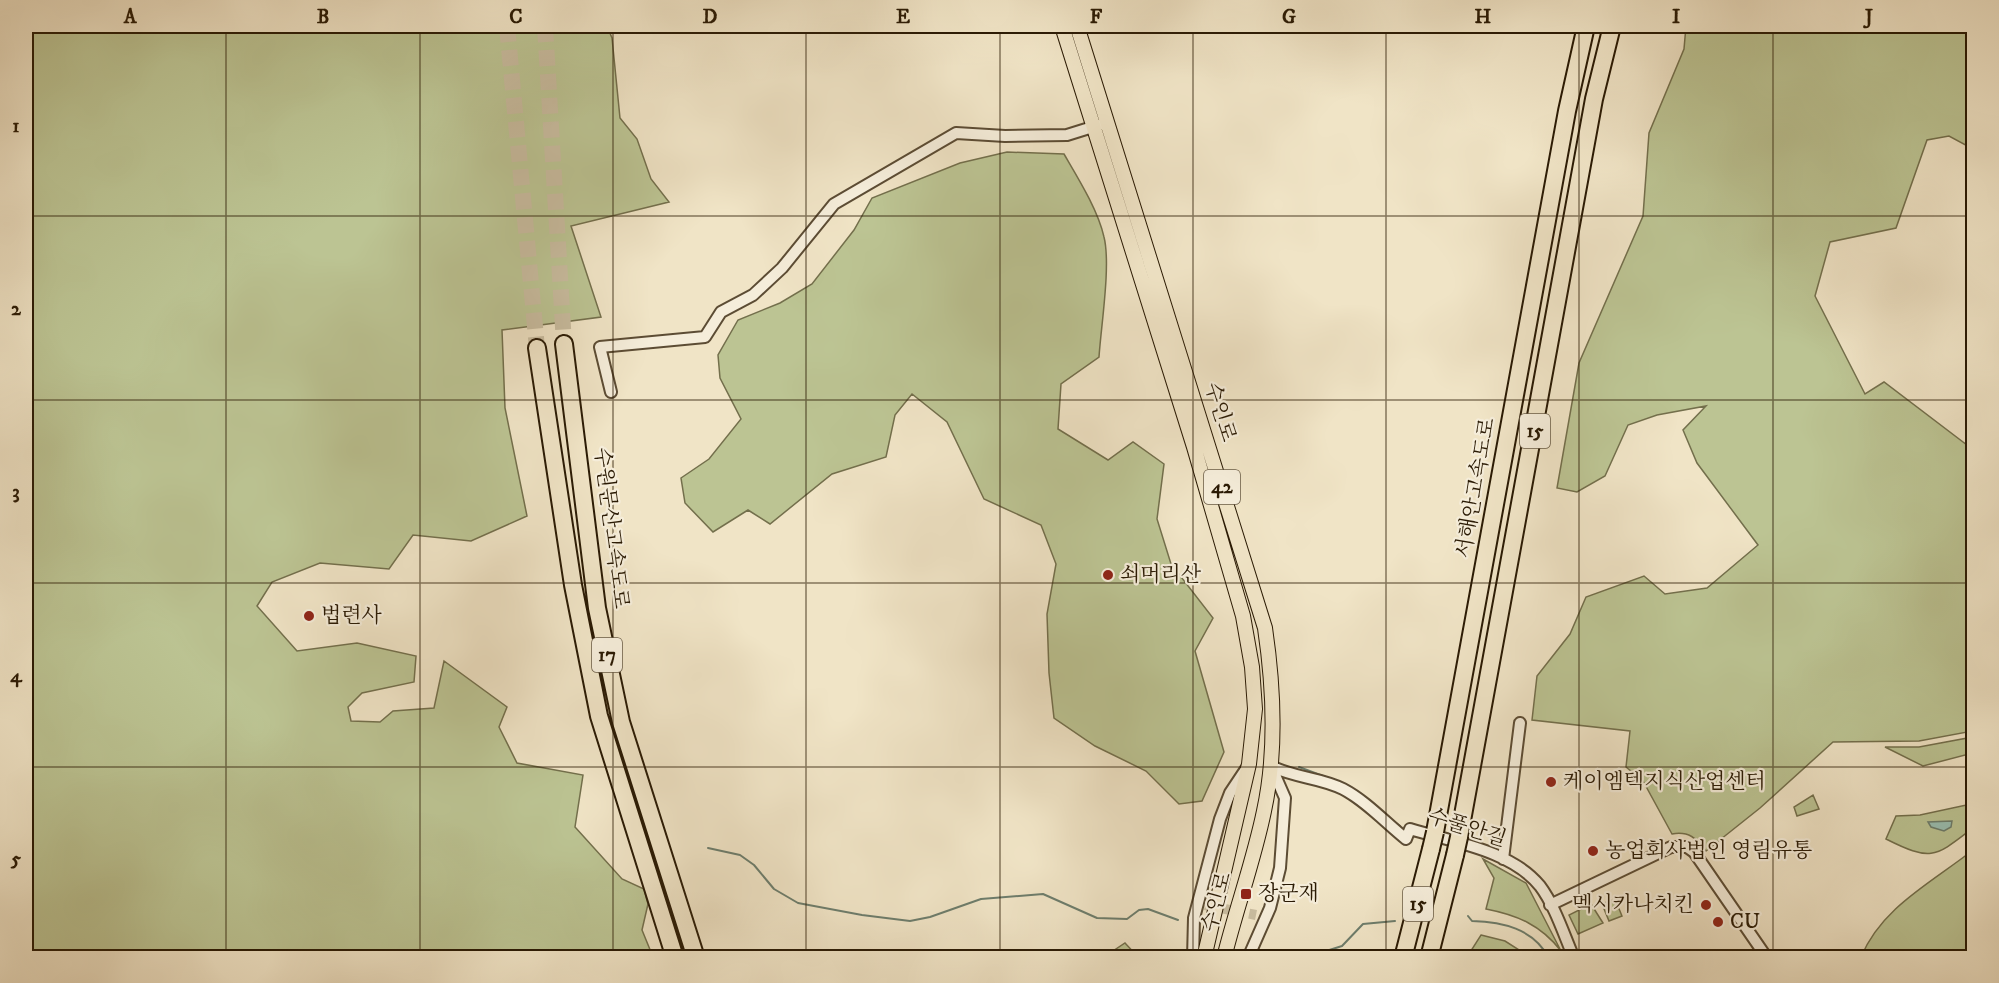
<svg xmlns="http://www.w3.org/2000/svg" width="1999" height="983" viewBox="0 0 1999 983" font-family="'IM FELL DW Pica','Noto Serif KR',serif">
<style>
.green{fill:#bcc493;stroke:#736f4c;stroke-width:1.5}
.water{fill:#9abfb2;stroke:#6d7d6c;stroke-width:1.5}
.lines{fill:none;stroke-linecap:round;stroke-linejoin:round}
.stream{stroke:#6d7d6c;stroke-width:2}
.minor-tunnel{stroke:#c8bc9f;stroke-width:10;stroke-dasharray:10 5;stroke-linecap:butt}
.highway-tunnel{stroke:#c8bc9f;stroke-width:16;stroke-dasharray:16 8;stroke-linecap:butt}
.minor-casing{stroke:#5c4c34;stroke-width:14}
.major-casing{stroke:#2a1a04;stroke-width:16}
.highway-casing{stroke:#2a1a04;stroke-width:20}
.minor{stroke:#f5edda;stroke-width:10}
.major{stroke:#f0e4c6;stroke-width:14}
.highway{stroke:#f0e4c6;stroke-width:16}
.highway-bridge-casing{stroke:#2a1a04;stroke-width:20;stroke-linecap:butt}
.highway-bridge{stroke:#f0e4c6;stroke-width:16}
.grid{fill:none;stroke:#2a1a04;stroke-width:1.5;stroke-opacity:0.55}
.poi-dot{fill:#8f2418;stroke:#f5edda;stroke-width:2}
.labels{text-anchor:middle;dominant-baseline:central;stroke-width:4.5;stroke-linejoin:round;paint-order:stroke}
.shield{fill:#f5edda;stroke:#675944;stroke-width:1.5}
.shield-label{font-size:20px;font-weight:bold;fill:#2a1a04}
.street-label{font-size:21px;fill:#2a1a04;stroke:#f5edda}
.poi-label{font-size:21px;fill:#2a1a04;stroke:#f5edda;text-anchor:start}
.neatline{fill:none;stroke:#2a1a04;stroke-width:2}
.grid-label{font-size:20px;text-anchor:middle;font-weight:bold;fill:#2a1a04}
</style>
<rect width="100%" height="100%" fill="#f0e4c6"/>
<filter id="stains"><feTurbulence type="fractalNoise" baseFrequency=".00333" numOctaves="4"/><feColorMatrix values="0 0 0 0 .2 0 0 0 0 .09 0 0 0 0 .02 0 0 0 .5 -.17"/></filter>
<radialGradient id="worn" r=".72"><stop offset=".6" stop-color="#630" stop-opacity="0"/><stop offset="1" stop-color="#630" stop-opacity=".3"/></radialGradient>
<!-- green -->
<path class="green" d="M26 26H607L612 38 620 118 637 139 651 179 669 202 571 226 601 317 502 330 505 408 527 516 471 541 413 535 389 569 320 563 272 582 257 606 297 651 357 643 416 656 414 682 362 693 348 707 351 721 380 722 393 711 434 708 444 661 507 707 499 727 517 763 583 775 575 827 622 879 644 889 648 904 642 930 653 957H26V506L28 443 26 442Z
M1686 26H1974L1973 149 1949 136 1927 140 1896 228 1830 242 1815 296 1865 394 1884 382 1967 445 1973 437V731L1919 741 1833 742 1760 808 1706 851C1696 838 1689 831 1672 834L1643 781 1626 767 1630 731 1532 720 1537 676 1570 634 1586 597 1644 576 1665 594 1707 588 1758 545 1697 463 1683 430 1706 406 1657 415 1628 425 1605 476 1577 492 1557 488 1579 363 1643 216 1649 133 1684 49Z
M1007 152 1064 154C1078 178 1098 210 1104 237 1111 265 1101 326 1099 357L1061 384 1058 429 1108 460 1133 442 1164 464 1157 519 1171 564 1213 618 1195 651 1224 752 1202 801 1179 804 1146 771 1095 746 1054 718 1049 673 1047 614 1056 564 1041 525 984 499 947 422 912 394 895 415 886 457 832 474 770 524 748 510 713 532 685 503 681 478 709 459 741 419 720 378 718 355 738 320 780 303 812 284 854 230 872 198 960 163Z
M1973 737V753L1923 766 1885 747H1919Z
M1813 795 1819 809 1797 816 1794 807Z
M1971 804 1973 805V828C1935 857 1932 862 1886 839L1896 816 1920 815Z
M1973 850V957H1861C1882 907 1931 883 1973 850Z
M1483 859 1526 883 1561 951C1541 925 1517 915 1486 909L1494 878Z
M1615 899 1622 916 1609 921 1602 904Z
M1591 904 1603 923 1578 934 1569 915Z
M1481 935 1505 941 1530 957H1467Z
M1125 943 1138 957H1104Z"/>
<!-- water -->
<path class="water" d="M1952 821 1951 827 1944 831 1931 827 1928 822Z"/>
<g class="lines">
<!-- stream -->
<path class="stream" d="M1299 767 1347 785
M1392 820 1400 826
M708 848 740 855 754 865 774 889 798 903 862 915 910 921 930 917 981 899 1043 894 1097 918 1127 919 1139 910 1148 909 1178 920
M1468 916 1472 921C1502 922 1533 928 1549 958
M1304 958 1342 946 1363 924 1395 921"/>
<!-- minor-tunnel -->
<path class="minor-tunnel" d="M1205 905 1256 915"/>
<!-- highway-tunnel -->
<path class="highway-tunnel" d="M507 26 537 348
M545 26 564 344"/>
<defs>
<path id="minor" d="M611 392 600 347 705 337 721 312 753 295 782 268 834 204 956 133 1005 136 1067 135 1099 125
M1271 766C1294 778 1319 777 1343 789 1366 801 1386 823 1406 839L1410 829C1452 842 1511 850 1540 886 1555 906 1564 935 1574 958
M1503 859 1520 723
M1550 905 1671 847H1687L1694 852 1767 958
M1193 958 1194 918 1220 819 1230 793 1246 769
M1248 958 1270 908 1280 868 1285 798 1271 766"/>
<path id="major" d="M1062 26 1194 447 1243 616 1252 667 1255 709 1249 764 1204 958
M1077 26 1265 628C1274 689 1277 751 1264 811 1254 860 1236 909 1224 958"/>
<path id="highway" d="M564 344 597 608 621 722 696 958
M537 348 573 585 599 716 675 958
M1435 832 1567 111 1586 26
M1459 837 1594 99 1612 26
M1403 958 1431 849
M1429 958 1455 855"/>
</defs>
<!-- minor casing -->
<use href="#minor" class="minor-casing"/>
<!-- major casing -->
<use href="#major" class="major-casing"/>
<!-- highway casing -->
<use href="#highway" class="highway-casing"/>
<!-- minor -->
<use href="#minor" class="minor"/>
<!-- major -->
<use href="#major" class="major"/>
<!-- highway -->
<use href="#highway" class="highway"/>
<defs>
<path id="highway-bridge" d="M1431 849 1435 832
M1455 855 1459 837"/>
</defs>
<!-- highway-bridge casing -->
<use href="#highway-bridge" class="highway-bridge-casing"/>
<!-- highway-bridge -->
<use href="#highway-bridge" class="highway-bridge"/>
</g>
<!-- grid -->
<path class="grid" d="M226 26V958M420 26V958M613 26V958M806 26V958M1000 26V958M1193 26V958M1386 26V958M1579 26V958M1773 26V958M26 216H1974M26 400H1974M26 583H1974M26 767H1974"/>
<!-- markers -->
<g class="poi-dot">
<circle cx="1108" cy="575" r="6"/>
<circle cx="309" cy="616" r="6"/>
<circle cx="1551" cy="782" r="6"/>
<circle cx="1593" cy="851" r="6"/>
<rect x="1240" y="888" width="12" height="12" rx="3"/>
<circle cx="1706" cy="905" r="6"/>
<circle cx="1718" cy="922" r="6"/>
</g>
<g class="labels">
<!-- shield labels -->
<g class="shield">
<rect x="1520" y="414" width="30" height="34" rx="4.5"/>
<rect x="1204" y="470" width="36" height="34" rx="4.5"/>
<rect x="592" y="638" width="30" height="34" rx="4.5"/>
<rect x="1403" y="887" width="30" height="34" rx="4.5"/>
</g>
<g class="shield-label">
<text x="1535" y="431">15</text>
<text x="1222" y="487">42</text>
<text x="607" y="655">17</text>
<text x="1418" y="904">15</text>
</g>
<!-- street labels -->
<g class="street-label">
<text transform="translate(1220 412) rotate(73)">수인로</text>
<text transform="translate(1476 488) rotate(-80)">서해안고속도로</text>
<text transform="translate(611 528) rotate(83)">수원문산고속도로</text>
<text transform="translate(1467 828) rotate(18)">수풀안길</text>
<text transform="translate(1217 902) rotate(-75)">수인로</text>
</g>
<!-- poi labels -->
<g class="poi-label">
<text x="1120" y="575">쇠머리산</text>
<text x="321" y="616">법련사</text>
<text x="1563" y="782">케이엠텍지식산업센터</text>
<text x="1605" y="851">농업회사법인 영림유통</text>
<text x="1258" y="894">장군재</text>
<text x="1694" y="905" text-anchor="end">멕시카나치킨</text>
<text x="1730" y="922">CU</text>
</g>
</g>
<!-- margin -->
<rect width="1999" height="983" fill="none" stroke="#f0e4c6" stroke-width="66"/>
<rect x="33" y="33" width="1933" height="917" class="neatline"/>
<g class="grid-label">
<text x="130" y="23">A</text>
<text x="323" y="23">B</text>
<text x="516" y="23">C</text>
<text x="710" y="23">D</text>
<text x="903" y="23">E</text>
<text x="1096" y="23">F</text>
<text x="1289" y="23">G</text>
<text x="1483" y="23">H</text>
<text x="1676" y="23">I</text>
<text x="1869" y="23">J</text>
<text x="16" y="132">1</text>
<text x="16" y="315">2</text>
<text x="16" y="498">3</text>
<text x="16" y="682">4</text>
<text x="16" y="865">5</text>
</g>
<rect width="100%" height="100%" filter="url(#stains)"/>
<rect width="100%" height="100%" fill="url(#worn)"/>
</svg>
